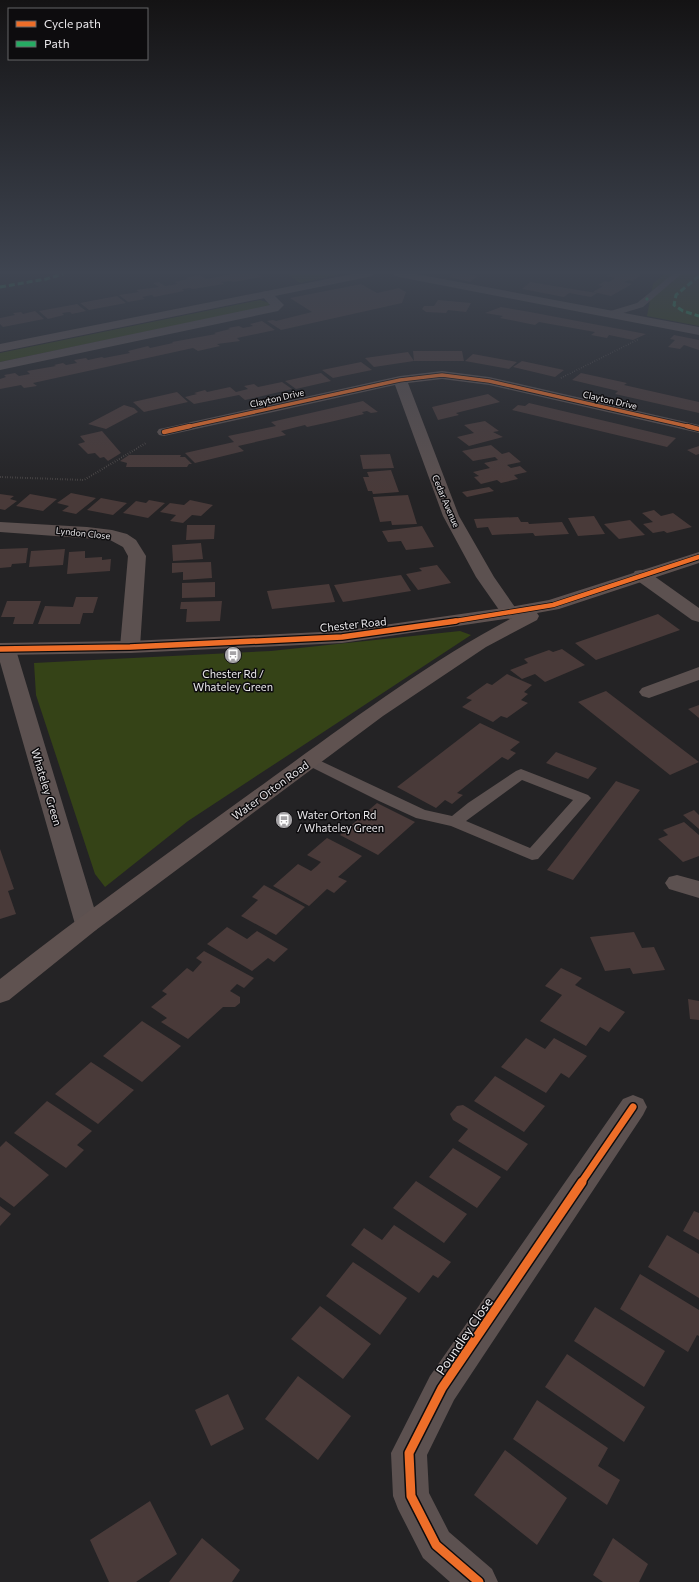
<svg xmlns="http://www.w3.org/2000/svg" width="699" height="1582" viewBox="0 0 699 1582" font-family="Commissioner,sans-serif">
<style>
.green{fill:#354317}
.building{fill:#493a39}
.lines{fill:none;stroke-linecap:round;stroke-linejoin:round}
.path-far1{stroke:#635d5b;stroke-width:1.5;stroke-dasharray:0.5 2;stroke-linecap:butt}
.path{stroke:#635d5b;stroke-width:2;stroke-dasharray:0.5 2;stroke-linecap:butt}
.lane{fill:#5c5150;fill-rule:evenodd}
.street{fill:#5c5150;fill-rule:evenodd}
.secondary{fill:#5f5250;fill-rule:evenodd}
.quiet{stroke:#26ab63;stroke-width:3;stroke-dasharray:6 3;stroke-linecap:butt}
.cycleway-far4-casing{stroke:#0d0c0e;stroke-width:5}
.cycleway-far3-casing{stroke:#0d0c0e;stroke-width:6}
.cycleway-far2-casing{stroke:#0d0c0e;stroke-width:8}
.cycleway-far1-casing{stroke:#0d0c0e;stroke-width:10}
.cycleway-casing{stroke:#0d0c0e;stroke-width:12}
.cycleway-far4{stroke:#ee6e29;stroke-width:3.5}
.cycleway-far3{stroke:#ee6e29;stroke-width:4.5}
.cycleway-far2{stroke:#ee6e29;stroke-width:5.5}
.cycleway-far1{stroke:#ee6e29;stroke-width:7}
.cycleway{stroke:#ee6e29;stroke-width:9}
.labels{text-anchor:middle;dominant-baseline:central;stroke-width:3;stroke-linejoin:round;paint-order:stroke}
.far-street-label{font-size:9px;fill:#eae8eb;stroke:#0d0c0e}
.street-label{font-size:11px;fill:#eae8eb;stroke:#0d0c0e}
.poi-label{font-size:11px;fill:#eae8eb;stroke:#0d0c0e}
.near-street-label{font-size:13px;fill:#eae8eb;stroke:#0d0c0e}
</style>
<rect width="100%" height="100%" fill="#242325"/>
<!-- green -->
<path class="green" d="M290 274H342L300 283 288 275Z
M664 274H699V326L647 316 653 284Z
M260 300 269 303V306L0 362V353Z
M460 631 471 635 188 821 105 887 95 874 36 695 34 663 271 651Z"/>
<!-- building -->
<path class="building" d="M232 274H257L262 277 233 282 230 281 221 282 224 284 193 289 190 288 182 289 184 291 154 297 152 295 142 297 145 299 128 302 119 295 139 292 136 290 159 287 153 283 159 282 165 286 178 284 175 282 188 279 186 278 192 276 200 275 206 279Z
M452 274H467L478 276 470 282 449 277Z
M611 274H641L638 275 640 276 632 281 629 280 624 282 632 284 611 296 593 292 603 286 598 285 605 281 609 282 615 278 606 276Z
M530 282 578 290 597 293 591 297 569 293 564 297 522 289Z
M361 284 377 293 399 288 406 292 402 303 281 330 267 321 273 320 276 321 312 312 290 298Z
M117 296 126 303 89 310 80 303Z
M438 300 471 303 466 312 448 310 446 313 426 312 422 309 424 306H434Z
M77 304 86 311 72 314 70 312 62 313 64 315 48 319 39 311Z
M501 307 530 312 646 334 633 340 609 335 607 338 591 335 595 332 539 322 535 325 500 318 503 316 485 313Z
M35 311 44 319 3 327 0 324V318L15 315 13 313 21 312 23 314Z
M262 321 275 330 237 338 240 341 217 344 220 346 198 351 193 348 33 383 37 386 24 388 21 385 0 389V379L6 377 4 375 15 373 19 376 30 374 27 371 56 366 54 365 63 363 66 365 77 363 74 360 86 358 88 360 102 357 104 358 130 353 128 351 148 346 150 348 173 343 172 342 216 334 214 333 230 329 228 328 239 326 243 328 253 326 250 324Z
M674 335 699 340V350L684 345 680 349 668 347 675 340 670 339Z
M413 351H462L464 361H414Z
M408 352 414 361 374 367 365 358Z
M473 354 517 362 509 369 465 361Z
M522 361 564 370 555 377 513 367Z
M361 362 372 370 333 378 322 370Z
M321 373 331 381 296 389 285 381Z
M581 373 627 383 624 385 699 402V413L615 394 618 391 572 380Z
M282 382 292 389 245 400 239 395 194 404 185 397 197 394 194 393 205 390 207 392 230 387 236 392 248 389 244 386 254 384 258 387Z
M177 392 188 402 144 412 133 402Z
M488 394 500 402 456 413 459 415 438 420 432 407Z
M363 401 378 412 371 413 367 411 362 412 364 414 330 422 307 427 305 425 281 431 286 435 238 446 244 451 195 463 185 453 234 442 228 436 276 426 271 422Z
M529 403 618 424 676 438 667 447 512 410 518 405 525 406Z
M124 405 134 408 138 412 106 429 88 424Z
M485 421 499 431 493 432 503 437 469 446 457 437 474 433 464 425Z
M102 431 121 453 108 461 104 457 100 458 95 453 88 454 78 444 85 442 80 436Z
M491 445 502 454 509 452 521 462 507 465 511 468 520 466 527 472 514 475 518 479 501 483 497 480 481 484 474 477 479 476 473 472 490 468 484 463 498 460 495 457 473 461 462 451Z
M699 446V454L696 455 687 450Z
M390 454 394 468 363 469 360 455Z
M129 455H181L180 457H185L192 464H189L187 467H126L127 463 120 461Z
M391 470 399 492 373 494 372 491H368L363 477H369L367 472Z
M489 487 494 491 467 497 462 492Z
M71 493 96 498 76 514 62 511 69 506 57 503Z
M0 494 14 496 10 499 17 501 5 510 0 509Z
M30 494 57 499 43 511 16 506Z
M408 495 417 524 392 525 391 521 380 522 373 497Z
M101 498 127 503 113 515 87 510Z
M149 500 165 503 148 518 123 513 136 501 146 503Z
M190 500 213 505 201 516 192 515 183 523 170 521 176 515 160 512 170 503 184 505Z
M654 510 661 516 673 513 692 527 667 533 664 531 653 533 643 524 653 522 642 513Z
M594 516 605 534 578 536 568 518Z
M518 517 521 522H528L529 524 562 522 569 534 535 536 533 533 492 535 488 527 477 528 474 519Z
M630 520 645 535 619 539 604 524Z
M187 525H215L214 539 186 540Z
M422 526 434 547 406 550 401 541 388 542 382 531Z
M201 543 203 559 173 561 172 545Z
M28 548 26 563 12 564 11 567 0 568V549Z
M65 549 63 565 29 567 31 551Z
M85 551V558L102 557V560L111 559 110 571 67 574 69 552Z
M211 562 212 578 183 580V572L172 573V563Z
M437 565 451 583 418 590 406 574 422 571 419 568Z
M401 575 411 591 343 602 334 585Z
M215 582V597L182 598V583Z
M329 584 335 602 272 609 267 591Z
M76 597H98L93 613H83L80 624H38L45 606 73 607Z
M7 601H41L33 624H13L15 617H1Z
M222 601 220 621 186 622 187 609H180L181 602Z
M658 614 680 630 596 660 575 643Z
M562 649 585 665 545 682 535 674 522 679 510 670 528 663 524 659 549 650 553 652Z
M507 674 532 685 524 692 528 694 521 700 528 703 507 718 501 716 493 722 462 707 472 700 466 698 487 683 492 685Z
M606 691 699 762 670 775 578 702Z
M699 705V718L688 709Z
M480 723 520 742 510 750 516 753 508 760 502 757 457 793 463 795 452 804 445 800 436 808 397 787Z
M556 752 597 768 588 779 546 763Z
M616 781 640 790 573 880 547 870Z
M377 803 415 822 378 855 340 835Z
M694 810 699 815V829L683 815Z
M684 822 699 835V856L683 862 658 839 668 835 663 830Z
M327 838 362 856 338 877 347 881 334 893 327 889 309 906 273 886 298 864 311 871 317 866 321 862 307 855Z
M0 849 14 889 8 891 16 914 0 919Z
M264 885 305 907 276 935 241 916 258 900 252 897Z
M227 927 247 939 257 931 288 949 274 962 268 958 252 971 207 944Z
M634 932 642 948 654 947 665 970 633 974 630 968 605 971 590 937Z
M204 951 254 978 244 988 237 984 230 991 240 997V1003L235 1007H223L188 1039 161 1022 167 1018 151 1007 167 994 162 991 187 968 193 972 202 962 196 958Z
M561 968 582 978 575 985 625 1012 609 1032 600 1027 586 1046 540 1021 562 995 545 986Z
M688 999 699 1001V1020L690 1019Z
M142 1021 181 1046 142 1082 103 1056Z
M526 1038 545 1049 554 1038 587 1056 569 1078 561 1073 546 1093 501 1067Z
M91 1062 134 1090 98 1124 55 1094Z
M495 1076 545 1106 524 1132 474 1101Z
M47 1101 92 1131 77 1145 84 1150 66 1168 14 1133Z
M463 1105 528 1144 507 1171 458 1141 468 1129 453 1120 450 1114 457 1106Z
M6 1141 49 1175 14 1207 0 1197V1147Z
M453 1148 501 1177 477 1208 429 1177Z
M416 1181 467 1214 444 1243 393 1208Z
M0 1206 11 1214 0 1226Z
M694 1211 699 1213V1240L683 1231Z
M394 1225 451 1262 438 1278 433 1275 419 1293 351 1245 364 1228 382 1240Z
M667 1235 699 1254V1298L648 1267Z
M353 1262 407 1298 380 1335 326 1296Z
M640 1274 699 1310V1336L697 1335 688 1352 620 1309Z
M320 1306 371 1344 343 1379 291 1339Z
M595 1307 665 1351 644 1387 574 1341Z
M567 1354 645 1407 624 1442 545 1387Z
M298 1376 351 1416 318 1460 265 1419Z
M228 1394 244 1429 211 1446 195 1410Z
M537 1400 608 1448 598 1466 620 1480 607 1505 513 1439Z
M505 1450 567 1498 537 1545 474 1495Z
M150 1501 177 1554 136 1582H109L90 1540Z
M202 1538 240 1570 232 1582H169Z
M613 1538 648 1564 639 1582H603L593 1575Z"/>
<g class="lines">
<!-- path-far1 -->
<path class="path-far1" d="M561 378 639 339"/>
<!-- path -->
<path class="path" d="M0 477 84 480 146 443"/>
<!-- lane -->
<path class="lane" d="M673 274H681L643 307 610 317 606 314 607 312 637 303Z
M310 756 425 810 452 816 468 803 516 771 521 769 588 795 591 798 538 859 532 860 451 826 416 818 379 801 305 764 303 761 305 758ZM522 780 573 800 530 848 466 821Z"/>
<!-- street -->
<path class="street" d="M393 274H416L699 327V335L399 277 395 276Z
M267 291 271 292 284 305 278 311 0 370V362L270 305 261 295 263 292Z
M442 371 489 377 699 425V433L489 385 442 379 408 383 459 516 494 577 519 613 516 617 510 619 504 617 476 577 443 516 395 385 164 436 159 435 157 432 159 429 164 428 400 376Z
M0 522 87 527 112 530 127 534 136 540 146 556 140 647 137 651 130 653 123 651 120 647 128 556 123 547 110 540 0 532Z
M641 570 647 571 699 608V622L692 620 635 579 632 575 635 571Z
M6 644 13 646 16 650 99 924 96 930 87 933 78 930 75 924 0 662V646Z
M699 667V680L649 698 642 696 639 692 642 688Z
M677 875 699 881V898L669 889 665 883 669 877Z
M633 1095 643 1099 647 1107 643 1115 454 1400 427 1455 429 1493 449 1532 492 1569 498 1582H450L423 1558 398 1509 393 1496 391 1453 430 1376 623 1099Z"/>
<!-- secondary -->
<path class="secondary" d="M352 274H374L372 276 368 277 0 352V344Z
M699 552V563L559 609 537 613 539 616 537 620 486 647 383 716 96 930 9 1000 0 1003V979C89 909 182 843 273 777 351 721 427 663 512 618L342 643 130 653 0 655V643L130 641 342 631 510 607 549 600Z"/>
<!-- quiet -->
<path class="quiet" d="M699 276 676 295 674 305 683 311 699 316
M0 287 46 279 63 274
M646 300 648 298"/>
<defs>
<path id="cycleway-far4" d="M186 427 400 380 442 375 489 381 691 427"/>
<path id="cycleway-far3" d="M687 426 699 429
M164 432 190 426
M449 622 553 605 699 557"/>
<path id="cycleway-far2" d="M0 649 130 647 342 637 456 621"/>
<path id="cycleway-far1" d="M581 1183 633 1107"/>
<path id="cycleway" d="M479 1582 436 1545 411 1496 409 1453 442 1388 582 1182"/>
</defs>
<!-- cycleway-far4 casing -->
<use href="#cycleway-far4" class="cycleway-far4-casing"/>
<!-- cycleway-far3 casing -->
<use href="#cycleway-far3" class="cycleway-far3-casing"/>
<!-- cycleway-far2 casing -->
<use href="#cycleway-far2" class="cycleway-far2-casing"/>
<!-- cycleway-far1 casing -->
<use href="#cycleway-far1" class="cycleway-far1-casing"/>
<!-- cycleway casing -->
<use href="#cycleway" class="cycleway-casing"/>
<!-- cycleway-far4 -->
<use href="#cycleway-far4" class="cycleway-far4"/>
<!-- cycleway-far3 -->
<use href="#cycleway-far3" class="cycleway-far3"/>
<!-- cycleway-far2 -->
<use href="#cycleway-far2" class="cycleway-far2"/>
<!-- cycleway-far1 -->
<use href="#cycleway-far1" class="cycleway-far1"/>
<!-- cycleway -->
<use href="#cycleway" class="cycleway"/>
</g>
<!-- sky -->
<linearGradient id="sky" x2="0" y2="1"><stop stop-color="#141314"/><stop offset="0.55" stop-color="#3f4551"/><stop offset="1" stop-color="#3f4551" stop-opacity="0"/></linearGradient>
<rect width="699" height="495" fill="url(#sky)"/>
<!-- icons -->
<defs>
<symbol id="bus-disc" viewBox="-11 -11 22 22"><circle r="9.5" fill="#a5a3a6" stroke="#0d0c0e"/><path d="M-5-6H5V4H4V6H2V4H-2V6H-4V4H-5ZM-3.5-4V0h7V-4ZM-3.5 1.2v1.5H-2V1.2ZM2 1.2v1.5H3.5V1.2Z" fill="#fff"/></symbol>
</defs>
<g fill-rule="evenodd">
<use href="#bus-disc" x="223" y="645" width="20" height="20"/>
<use href="#bus-disc" x="274" y="810" width="20" height="20"/>
</g>
<g class="labels">
<!-- far-street labels -->
<g class="far-street-label">
<text transform="translate(277 398) rotate(-13)">Clayton Drive</text>
<text transform="translate(610 400) rotate(13)">Clayton Drive</text>
<text transform="translate(446 501) rotate(67)">Cedar Avenue</text>
<text transform="translate(83 533) rotate(6)">Lyndon Close</text>
</g>
<!-- street labels -->
<g class="street-label">
<text transform="translate(353 624) rotate(-6)">Chester Road</text>
<text transform="translate(47 787) rotate(73)">Whateley Green</text>
<text transform="translate(270 790) rotate(-36)">Water Orton Road</text>
</g>
<!-- poi labels -->
<g class="poi-label">
<text x="233" y="673">Chester Rd /<tspan x="233" dy="13">Whateley Green</tspan></text>
<text x="297" y="814" text-anchor="start">Water Orton Rd<tspan x="297" dy="13">/ Whateley Green</tspan></text>
</g>
<!-- near-street labels -->
<g class="near-street-label">
<text transform="translate(464 1336) rotate(-56)">Poundley Close</text>
</g>
</g>
<!-- legend -->
<rect x="8" y="8" width="140" height="52" fill="#0d0c0e" stroke="#656466"/>
<rect x="16" y="21" width="20" height="6" fill="#ee6e29" stroke="#656466"/>
<text x="44" y="28" font-size="12" fill="#eae8eb">Cycle path</text>
<rect x="16" y="41" width="20" height="6" fill="#26ab63" stroke="#656466"/>
<text x="44" y="48" font-size="12" fill="#eae8eb">Path</text>
</svg>
